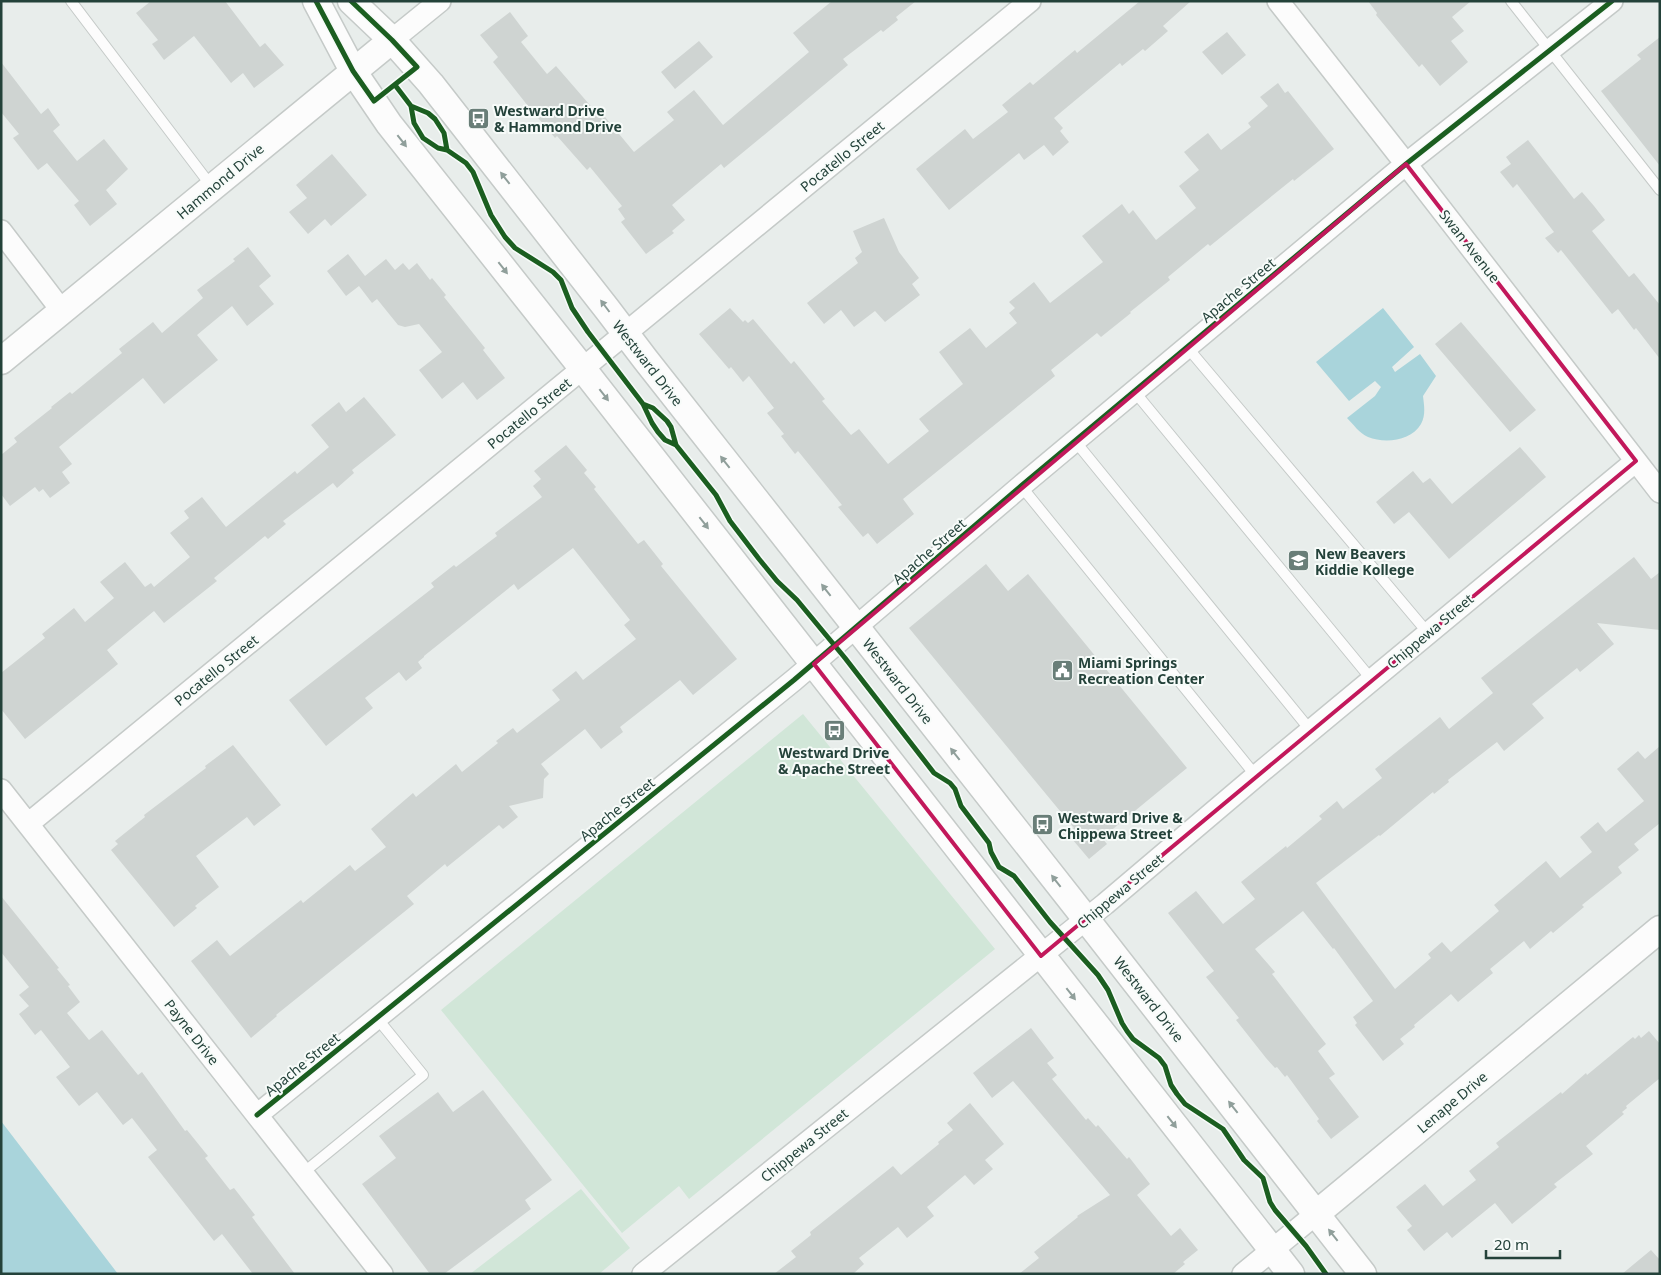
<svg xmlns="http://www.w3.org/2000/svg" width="1661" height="1275" viewBox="0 0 1661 1275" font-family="'Noto Sans',sans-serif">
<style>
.green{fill:#d1e6d8}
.water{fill:#a9d4db}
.building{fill:#cfd4d2}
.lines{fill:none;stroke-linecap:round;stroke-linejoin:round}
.service-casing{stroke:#c5cac8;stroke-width:12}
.minor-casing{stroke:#c5cac8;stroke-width:24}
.tertiary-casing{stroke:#c5cac8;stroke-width:29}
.service{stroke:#fcfcfc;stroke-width:10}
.minor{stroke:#fcfcfc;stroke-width:21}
.tertiary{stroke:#fcfcfc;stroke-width:26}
.cycleway-casing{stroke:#f7fbf9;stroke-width:8}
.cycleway{stroke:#1b5e20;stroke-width:5}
.oneway{fill:#909f9b}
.marked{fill:none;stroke:#c2185b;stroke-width:4;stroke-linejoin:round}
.labels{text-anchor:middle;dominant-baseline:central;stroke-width:4;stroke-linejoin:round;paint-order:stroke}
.poi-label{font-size:14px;font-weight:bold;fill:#24423a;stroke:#f7fbf9;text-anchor:start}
.street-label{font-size:14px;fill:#24423a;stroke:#f7fbf9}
</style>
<rect width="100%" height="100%" fill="#e8edeb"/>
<!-- green -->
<path class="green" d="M803 714 995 949 689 1199 679 1186 622 1233 441 1010Z
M581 1189 630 1248 599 1274H470Z"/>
<!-- water -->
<path class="water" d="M1383 308 1414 347 1392 367 1395 372 1420 354 1436 376 1423 396C1424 405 1426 415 1421 424 1411 441 1385 444 1368 437 1360 434 1353 424 1347 418L1375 396 1381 387 1375 381 1349 401 1316 362Z
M1 1121 118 1274H1Z"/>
<!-- building -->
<path class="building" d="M151 1H225L260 47 265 43 284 65 254 88 243 73 231 83 194 36 164 60 152 44 158 40 136 13Z
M832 1H916L896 17 898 20 883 32 881 30 843 59 848 65 787 116 724 168 721 164 672 205 685 220 672 231 674 233 646 254 621 222 625 219 618 209 622 206 590 167 587 170 557 136 555 138 528 106 493 62 498 57 480 35 510 12 528 36 521 42 547 74 556 66 602 119 605 117 634 152 674 120 667 112 694 90 723 125 809 52 793 33Z
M1140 1H1191L1163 26 1168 31 1145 51 1143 49 1122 66 1120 63 1054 118 1063 128 1060 131 1069 142 1053 156 1044 145 1024 160 1019 153 949 210 916 169 965 129 973 139 1008 112 1002 105 1030 82 1033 85 1075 50 1077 53Z
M1368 1H1471L1452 17 1464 31 1451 41 1468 62 1440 86 1422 64 1419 67 1376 15 1377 13Z
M1227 32 1246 55 1222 75 1202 52Z
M1660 37V166L1601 91 1641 59 1637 55Z
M699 41 713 57 675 89 661 72Z
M1 62 41 114 48 108 60 125 53 131 77 161 104 139 128 169 106 190 117 204 90 226 74 205 79 201 47 163 38 170 13 138 19 134 1 112Z
M1278 83 1285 93 1288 91 1334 149 1294 181 1293 179 1210 246 1208 244 1168 277 1170 280 1130 312 1131 313 1101 337 1097 333 1051 370 1055 376 903 499 914 514 877 544 868 533 863 537 838 507 842 505 798 451 795 454 781 436 784 434 767 413 774 408 749 376 743 382 731 367 729 369 699 334 730 308 743 322 745 320 748 323 753 319 791 364 794 361 825 399 822 401 851 435 859 429 888 464 929 431 919 419 963 384 939 352 970 328 986 348 1017 323 1009 313 1015 308 1009 302 1034 282 1050 303 1103 262 1082 236 1122 204 1129 214 1133 210 1156 240 1196 208 1179 186 1199 170 1184 152 1208 133 1221 150 1251 127 1248 123 1268 106 1260 97Z
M1528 140 1574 199 1582 192 1594 206 1605 220 1592 231 1629 277 1634 273 1660 305V359L1636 328 1634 330 1618 309 1612 314 1561 250 1558 253 1545 238 1554 232 1517 184 1513 188 1500 172 1511 164 1506 157Z
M332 154 367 195 331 226 325 219 308 234 289 212 307 198 296 185Z
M884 218 899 252 919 278 912 284 920 295 885 322 875 311 854 327 841 310 824 324 807 303 858 263 855 258 862 252 853 231Z
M248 247 271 276 259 286 274 304 247 326 232 306 197 335 218 360 164 404 143 378 59 447 72 464 62 472 70 483 50 498 43 489 39 492 35 487 10 506 1 494V455L17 442 14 438 52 408 51 407 70 392 72 394 122 353 119 349 153 322 162 333 203 298 197 290 235 261 233 259Z
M348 254 365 276 386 259 395 270 403 263 409 270 417 263 430 280 432 278 446 295 444 297 485 348 483 350 505 378 477 400 463 382 442 399 419 370 442 352 419 324 405 327 398 325 377 299 372 303 359 286 346 296 327 271Z
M1461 322 1536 410 1510 432 1435 344Z
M364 397 396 435 352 470 354 473 337 488 333 483 283 521 286 524 268 539 265 536 214 578 217 581 164 623 154 611 107 650 118 664 25 739 1 709V673L45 638 42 634 74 608 85 622 114 598 100 582 125 562 145 587 151 583 154 587 190 557 170 533 189 518 184 511 202 497 226 527 295 471 297 474 329 447 311 425 339 402 346 412Z
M566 445 587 470 584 473 596 487 594 489 638 544 644 540 663 564 661 566 737 659 693 695 680 680 620 727 623 732 601 749 585 729 541 764 549 774 544 779 543 798 509 806 518 817 503 829 499 825 447 867 445 864 407 896 414 904 276 1015 277 1016 251 1038 191 961 217 940 230 956 301 900 303 903 350 865 355 871 386 847 371 829 413 793 416 797 456 764 462 772 498 743 496 741 513 728 517 733 560 700 552 690 576 671 583 680 636 639 624 625 630 620 573 548 518 590 514 584 424 656V657L418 662 422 668 406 681 399 672 365 698 373 708 326 746 289 700 434 587 431 583 454 565 456 567 497 536 495 533 542 497 533 486 541 479 534 471Z
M1520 447 1546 477 1449 559 1409 512 1394 524 1376 502 1413 471 1423 483 1430 478 1452 504Z
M1634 557 1651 579 1660 572V630L1597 623 1614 644 1580 672 1577 668 1532 704 1544 718 1504 751 1497 742 1448 780 1449 782 1434 794 1433 792 1380 836 1379 835 1316 883 1395 989 1431 958 1428 954 1442 942 1451 952 1499 911 1494 905 1546 861 1560 878 1592 852 1580 837 1598 822 1606 832 1644 801 1617 769 1638 751 1645 759 1660 746V823L1634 844 1639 850 1618 867 1622 873 1582 905 1584 907 1553 933 1551 931 1530 949 1524 941 1490 969 1493 973 1458 1002 1451 994 1414 1025 1415 1027 1400 1039 1404 1044 1383 1061 1355 1025 1357 1023 1353 1017 1373 1001 1334 948 1333 949 1303 911 1255 949 1275 972 1272 974 1326 1044 1318 1051 1335 1074 1329 1078 1359 1117 1331 1139 1317 1121 1319 1119 1287 1075 1285 1077 1277 1067 1275 1068 1266 1058 1236 1020 1239 1018 1206 977 1214 971 1168 913 1196 891 1223 924 1255 899 1241 882 1286 846 1287 848 1322 819 1319 816 1337 801 1343 809 1382 778 1375 769 1440 717 1449 729 1493 693 1481 678Z
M986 564 1008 591 1028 574 1187 768 1102 838 1107 844 1089 859 1067 833 1074 828 909 628Z
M233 745 281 805 254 826 247 817 196 856 219 887 195 906 197 908 174 927 111 850 118 844 115 841 145 817 144 815 206 768 205 766Z
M1 896 59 968 57 969 70 985 68 986 80 1002 67 1013 89 1040 102 1030 138 1075 142 1072 185 1131 187 1130 208 1156 205 1158 230 1190 234 1188 255 1215 252 1217 295 1274H253L222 1234 214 1241 148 1157 157 1150 132 1118 123 1125 97 1092 79 1106 56 1077 70 1067 41 1030 35 1035 19 1014 29 1006 19 995 29 987 1 952Z
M1031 1028 1054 1058 1047 1063 1057 1075 1052 1079 1086 1120 1088 1118 1096 1127 1098 1125 1127 1159 1129 1157 1150 1184 1137 1195 1171 1236 1180 1228 1198 1250 1183 1262 1185 1264 1173 1274H1019L1039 1258 1034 1252 1078 1217 1077 1216 1110 1195 1013 1081 992 1098 973 1073Z
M1649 1031 1660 1044V1078L1626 1106 1627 1108 1622 1112 1624 1114 1586 1146 1593 1154 1554 1184 1557 1187 1512 1224 1495 1203 1452 1238 1447 1232 1424 1251 1407 1230 1412 1226 1396 1207 1425 1184 1443 1206 1476 1180 1469 1171 1499 1147 1496 1143 1561 1092 1562 1094 1586 1073 1587 1075 1633 1037 1635 1039 1639 1035 1641 1038Z
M483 1090 552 1180 525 1200 531 1209 444 1274H430L362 1184 396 1158 379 1136 438 1092 453 1112Z
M970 1103 1004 1144 985 1160 993 1169 974 1185 965 1175 927 1207 934 1216 907 1238 898 1227 859 1258 864 1264 853 1274H774L796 1257 791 1251 811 1235 810 1232 893 1166 901 1175 939 1144 938 1142 953 1130 947 1123Z
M1651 1250 1660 1260V1274H1622Z"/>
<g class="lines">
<defs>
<path id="service" d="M71 1 212 187
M1511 1 1660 190
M1187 347 1428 633
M1134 391 1372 680
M1075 441 1311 731
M1021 486 1256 776
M303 1173 423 1075 377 1018"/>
<path id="minor" d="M1278 1 1406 164 1660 492
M392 40 440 1
M1 231 62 311
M1 790 382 1274
M28 824 1030 1
M257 1115 794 680 1021 486 1406 164 1612 1
M643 1274 1105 904 1256 776 1636 461
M1243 1274 1316 1214"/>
<path id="tertiary" d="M316 1 353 71 389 124 583 369 1291 1274
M351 1 392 40 431 84 607 309 645 359 1086 919 1363 1274
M1 361 392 40
M1316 1214 1660 929"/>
</defs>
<!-- service casing -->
<use href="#service" class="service-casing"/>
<!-- minor casing -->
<use href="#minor" class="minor-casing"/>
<!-- tertiary casing -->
<use href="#tertiary" class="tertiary-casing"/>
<!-- service -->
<use href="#service" class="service"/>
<!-- minor -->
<use href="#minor" class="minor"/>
<!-- tertiary -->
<use href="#tertiary" class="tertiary"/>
<defs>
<path id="cycleway" d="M316 1 353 71 374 101 417 67 392 40 351 1
M395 85 411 106 428 113 435 119 444 133 447 150
M411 106 414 123 423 138 438 148 447 150 466 163 473 172 491 215 505 237 515 248 553 272 561 280 572 308 588 332 643 404 652 423 658 432 665 440 676 445
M643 404 653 408 667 421 671 427 676 445 716 495 730 521 759 559 777 581 797 600 845 658 934 773 950 783 955 789 961 806 989 843 991 852 999 867 1014 876 1050 922 1098 975 1108 990 1122 1023 1127 1031 1133 1039 1159 1058 1165 1066 1171 1085 1177 1094 1185 1104 1223 1129 1244 1160 1263 1178 1270 1202 1275 1210 1306 1246 1326 1274
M257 1115 794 680 1021 486 1406 164 1612 1"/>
</defs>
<!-- cycleway casing -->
<use href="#cycleway" class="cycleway-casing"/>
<!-- cycleway -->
<use href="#cycleway" class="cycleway"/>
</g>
<!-- one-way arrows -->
<defs><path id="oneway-solid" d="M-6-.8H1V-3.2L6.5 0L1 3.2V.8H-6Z" transform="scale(1.25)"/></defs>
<g class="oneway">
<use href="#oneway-solid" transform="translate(402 141) rotate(52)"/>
<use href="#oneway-solid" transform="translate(505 178) rotate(-128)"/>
<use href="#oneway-solid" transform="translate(503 268) rotate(52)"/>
<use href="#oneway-solid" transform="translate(605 306) rotate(-127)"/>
<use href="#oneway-solid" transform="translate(604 395) rotate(52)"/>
<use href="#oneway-solid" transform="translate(725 462) rotate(-128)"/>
<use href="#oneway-solid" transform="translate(704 523) rotate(52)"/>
<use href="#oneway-solid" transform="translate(826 590) rotate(-128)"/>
<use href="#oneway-solid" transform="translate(955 754) rotate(-128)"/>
<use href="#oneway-solid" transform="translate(1056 881) rotate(-128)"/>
<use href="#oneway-solid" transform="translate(1071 994) rotate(52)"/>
<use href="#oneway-solid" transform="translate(1233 1107) rotate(-128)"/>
<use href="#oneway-solid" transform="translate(1172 1122) rotate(52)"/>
<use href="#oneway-solid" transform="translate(1333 1235) rotate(-128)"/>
</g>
<!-- marked area -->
<path class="marked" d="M1406 164 1636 461 1041 956 814 664Z"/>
<!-- icons -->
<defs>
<symbol id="bus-square" viewBox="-11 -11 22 22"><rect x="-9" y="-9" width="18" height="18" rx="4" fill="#697e78" stroke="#f7fbf9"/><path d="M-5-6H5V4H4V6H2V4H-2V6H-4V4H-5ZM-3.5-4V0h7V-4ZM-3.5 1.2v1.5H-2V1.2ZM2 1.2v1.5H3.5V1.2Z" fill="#fff"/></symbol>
<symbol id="school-square" viewBox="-11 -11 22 22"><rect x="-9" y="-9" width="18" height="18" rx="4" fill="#697e78" stroke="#f7fbf9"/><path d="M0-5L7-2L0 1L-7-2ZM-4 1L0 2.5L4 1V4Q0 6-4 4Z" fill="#fff"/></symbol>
<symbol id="civic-square" viewBox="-11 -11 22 22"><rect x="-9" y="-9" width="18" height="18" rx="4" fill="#697e78" stroke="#f7fbf9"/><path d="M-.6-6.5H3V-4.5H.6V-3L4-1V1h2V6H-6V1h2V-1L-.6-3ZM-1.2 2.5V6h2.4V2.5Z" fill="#fff"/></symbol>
</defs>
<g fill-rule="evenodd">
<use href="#bus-square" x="466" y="106" width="25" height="25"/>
<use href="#school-square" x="1286" y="548" width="25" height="25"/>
<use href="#civic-square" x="1050" y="658" width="25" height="25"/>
<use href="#bus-square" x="822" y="718" width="25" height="25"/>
<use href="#bus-square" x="1030" y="812" width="25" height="25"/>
</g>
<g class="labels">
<!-- poi labels -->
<g class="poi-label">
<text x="494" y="110">Westward Drive<tspan x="494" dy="16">&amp; Hammond Drive</tspan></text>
<text x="1315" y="553">New Beavers<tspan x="1315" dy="16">Kiddie Kollege</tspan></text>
<text x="1078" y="662">Miami Springs<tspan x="1078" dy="16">Recreation Center</tspan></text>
<text x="834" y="752" text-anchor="middle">Westward Drive<tspan x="834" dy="16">&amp; Apache Street</tspan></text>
<text x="1058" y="817">Westward Drive &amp;<tspan x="1058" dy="16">Chippewa Street</tspan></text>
</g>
<!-- street labels -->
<g class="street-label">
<text transform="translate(842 156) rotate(-39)">Pocatello Street</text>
<text transform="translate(220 181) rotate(-40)">Hammond Drive</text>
<text transform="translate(1470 246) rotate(52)">Swan Avenue</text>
<text transform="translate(1238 290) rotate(-40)">Apache Street</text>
<text transform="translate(648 363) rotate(52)">Westward Drive</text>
<text transform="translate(529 413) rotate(-39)">Pocatello Street</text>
<text transform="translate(929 551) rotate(-41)">Apache Street</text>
<text transform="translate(1430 631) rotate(-40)">Chippewa Street</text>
<text transform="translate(216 670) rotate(-39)">Pocatello Street</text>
<text transform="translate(898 681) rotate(52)">Westward Drive</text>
<text transform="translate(617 809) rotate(-39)">Apache Street</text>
<text transform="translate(1120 891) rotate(-40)">Chippewa Street</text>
<text transform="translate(1149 999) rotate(52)">Westward Drive</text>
<text transform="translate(192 1032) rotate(52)">Payne Drive</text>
<text transform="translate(302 1064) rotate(-39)">Apache Street</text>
<text transform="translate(1452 1102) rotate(-40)">Lenape Drive</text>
<text transform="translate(804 1145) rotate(-39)">Chippewa Street</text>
</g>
</g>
<!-- border -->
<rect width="1661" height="1275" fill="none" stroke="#24423a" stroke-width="5"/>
<!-- scale -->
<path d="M1486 1250v8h74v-8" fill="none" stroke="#24423a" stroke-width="2.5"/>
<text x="1494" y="1250" font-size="15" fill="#24423a" stroke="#f7fbf9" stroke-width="4" paint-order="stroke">20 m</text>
</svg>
